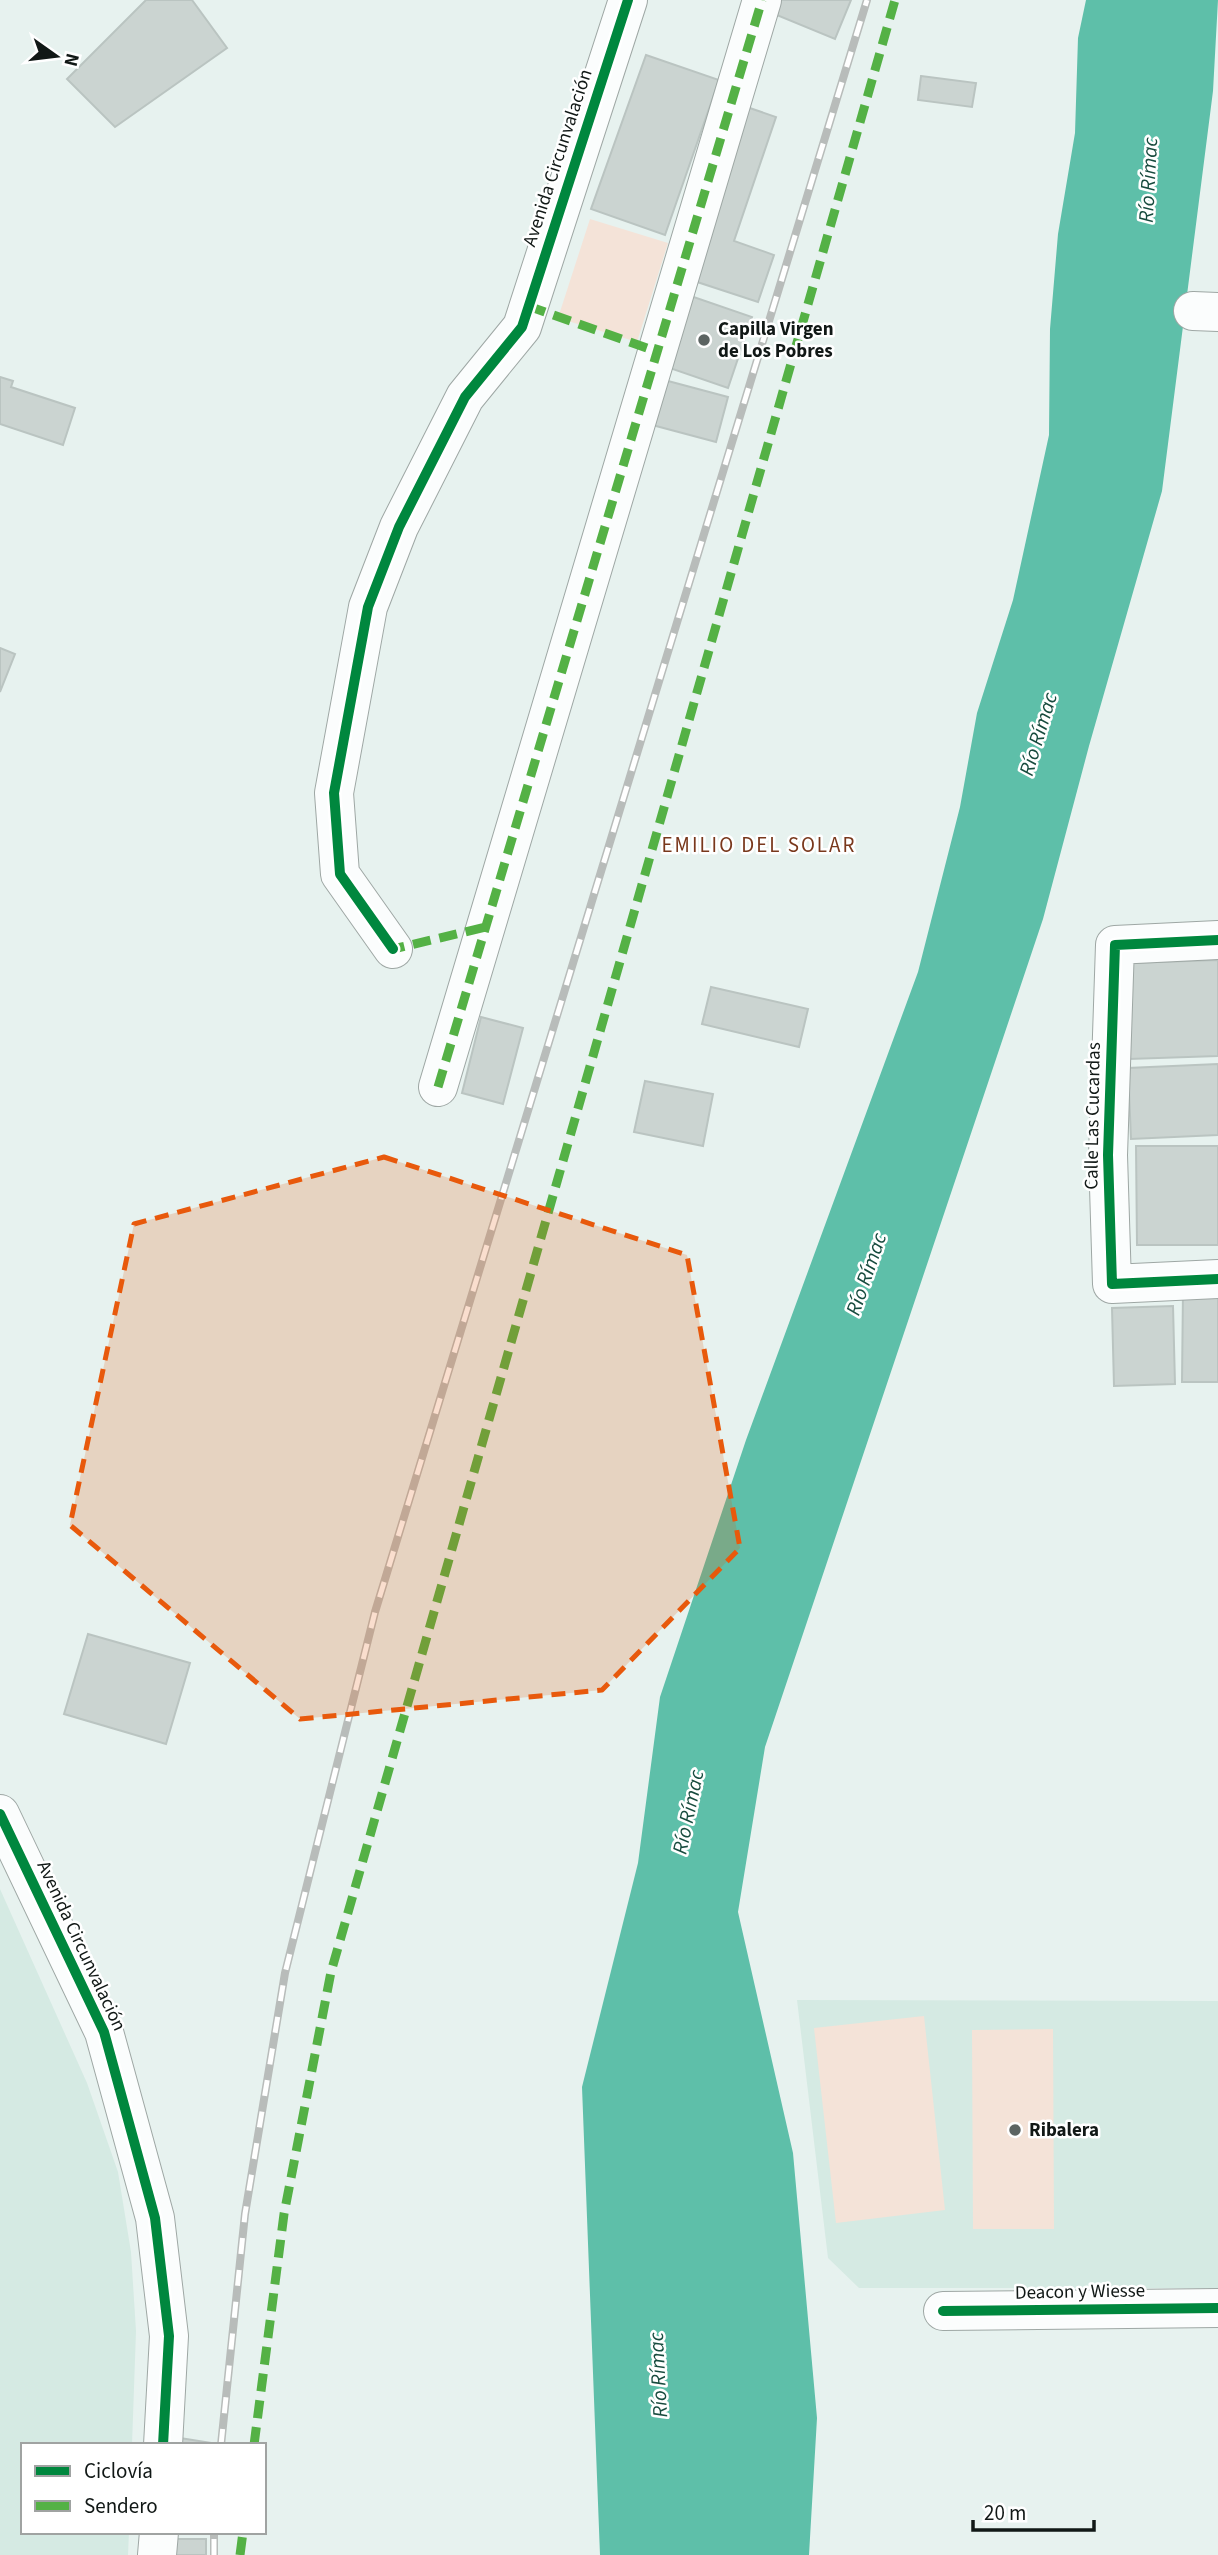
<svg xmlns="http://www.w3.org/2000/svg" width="1218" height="2555" viewBox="0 0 1218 2555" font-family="'Source Sans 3',sans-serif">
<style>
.built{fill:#d5eae3}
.green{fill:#f4e3d8}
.water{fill:#5ebfa9}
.building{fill:#cbd4d1;stroke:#bac4c1;stroke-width:2}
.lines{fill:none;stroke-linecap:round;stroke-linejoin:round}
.street-casing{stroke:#9ea7a4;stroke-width:40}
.secondary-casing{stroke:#9ea7a4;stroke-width:40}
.street{stroke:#fbfdfd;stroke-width:38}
.secondary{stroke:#fbfdfd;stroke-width:38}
.rail-casing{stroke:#b8bcba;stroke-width:8}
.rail{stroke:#fff;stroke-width:5;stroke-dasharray:16;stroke-linecap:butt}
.quiet{stroke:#54b145;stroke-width:9;stroke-dasharray:18 9;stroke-linecap:butt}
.cycleway-casing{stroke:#fff;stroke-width:15}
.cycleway{stroke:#00873e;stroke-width:10}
.marked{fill:#e8590c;fill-opacity:0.2;stroke:#e8590c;stroke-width:5;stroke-dasharray:14 9;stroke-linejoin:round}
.poi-dot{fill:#5c6462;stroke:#fff;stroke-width:2.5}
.labels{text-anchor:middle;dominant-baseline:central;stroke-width:5;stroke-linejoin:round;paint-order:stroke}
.street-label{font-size:19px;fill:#111816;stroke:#fff}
.poi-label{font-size:19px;font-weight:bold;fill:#111816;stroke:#fff;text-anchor:start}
.water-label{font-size:21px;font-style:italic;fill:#174b3e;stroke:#fff}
.neighbourhood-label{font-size:21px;letter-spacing:2px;fill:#79381c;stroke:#fff}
</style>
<rect width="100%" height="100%" fill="#e7f2ef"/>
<!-- built -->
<path class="built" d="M0 1889 87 2083 118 2172 131 2252 136 2331 132 2445H23V2532H129L128 2555H0Z
M797 2000 1218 2001V2288H859L828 2258Z"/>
<!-- green -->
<path class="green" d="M590 219 668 243 637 342 558 318Z
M924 2016 945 2210 836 2223 814 2028Z
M1053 2029 1054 2229H973L972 2030Z"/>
<!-- water -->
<path class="water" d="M1086 0H1218L1213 91 1162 491 1089 746 1043 919 765 1747 738 1912 793 2153 817 2418 809 2555H600L582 2087 638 1863 660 1697 746 1440 918 972 960 807 977 713 1013 600 1049 435 1050 329 1058 234 1075 133 1078 38Z"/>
<!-- building -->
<path class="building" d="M146 0H192L227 48 115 127 67 79Z
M772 0H851L835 39 767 11Z
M646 55 719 80 665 235 591 209Z
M921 76 976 83 972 107 918 100Z
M741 105 776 117 734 241 774 255 758 302 682 277Z
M679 292 752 317 728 388 655 363Z
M0 377 13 381 11 387 75 408 63 445 0 424Z
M653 377 728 397 716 442 641 422Z
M0 648 15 654 0 692Z
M1218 960V1056L1129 1059 1128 963Z
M711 987 808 1009 799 1047 702 1024Z
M481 1017 523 1028 503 1104 462 1093Z
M1218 1064V1135L1131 1139 1128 1068Z
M645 1081 713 1094 703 1146 634 1132Z
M1136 1146H1218V1245H1137Z
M1183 1291 1218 1292V1382H1182Z
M1173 1306 1175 1384 1114 1386 1112 1308Z
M88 1634 190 1663 166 1744 64 1714Z
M180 2438 212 2443V2445H179Z
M172 2539H206V2555H172Z"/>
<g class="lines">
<defs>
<path id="street" d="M1193 311 1218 312
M1218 940 1115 945 1108 1155 1112 1284 1218 1279
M393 949 340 874 334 793 368 607 399 527 465 397 522 327 628 0
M438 1087 762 0
M943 2311 1218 2308"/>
<path id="secondary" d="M0 1814 104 2032 155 2218 169 2336 163 2445
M157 2555 159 2532"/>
</defs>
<!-- street casing -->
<use href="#street" class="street-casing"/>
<!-- secondary casing -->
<use href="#secondary" class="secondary-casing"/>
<!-- street -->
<use href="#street" class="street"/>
<!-- secondary -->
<use href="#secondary" class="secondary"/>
<defs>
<path id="rail" d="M221 2445 245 2214 285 1973 375 1612 867 0
M214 2555V2532"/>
</defs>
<!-- rail casing -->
<use href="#rail" class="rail-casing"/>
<!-- rail -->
<use href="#rail" class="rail"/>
<!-- quiet -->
<path class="quiet" d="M528 306 658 352
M389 944 393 949 486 927
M438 1087 762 0
M254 2445 284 2214 331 1972 895 0
M240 2555 243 2532"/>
<defs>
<path id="cycleway" d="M1218 940 1115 945 1108 1155 1112 1284 1218 1279
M393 949 340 874 334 793 368 607 399 527 465 397 522 327 628 0
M0 1814 104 2032 155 2218 169 2336 163 2445
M943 2311 1218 2308"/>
</defs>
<!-- cycleway casing -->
<use href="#cycleway" class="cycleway-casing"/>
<!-- cycleway -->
<use href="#cycleway" class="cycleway"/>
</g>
<!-- marked area -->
<path class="marked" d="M384 1157 687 1255 740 1548 602 1690 300 1719 70 1525 134 1224Z"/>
<!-- markers -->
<g class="poi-dot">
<circle cx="704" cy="340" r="7"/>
<circle cx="1015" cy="2130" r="7"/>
</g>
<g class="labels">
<!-- street labels -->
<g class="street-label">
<text transform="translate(558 158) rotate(-72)">Avenida Circunvalación</text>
<text transform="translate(1093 1116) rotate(-89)">Calle Las Cucardas</text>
<text transform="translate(81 1946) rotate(65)">Avenida Circunvalación</text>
<text transform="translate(1080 2292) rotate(-1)">Deacon y Wiesse</text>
</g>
<!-- poi labels -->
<g class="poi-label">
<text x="718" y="329">Capilla Virgen<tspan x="718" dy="22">de Los Pobres</tspan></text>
<text x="1029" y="2130">Ribalera</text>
</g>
<!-- water labels -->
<g class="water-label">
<text transform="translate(1148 180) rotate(-87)">Río Rímac</text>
<text transform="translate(1038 734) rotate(-73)">Río Rímac</text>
<text transform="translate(866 1274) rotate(-71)">Río Rímac</text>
<text transform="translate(688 1812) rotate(-78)">Río Rímac</text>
<text transform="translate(658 2375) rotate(-93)">Río Rímac</text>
</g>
<!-- neighbourhood labels -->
<g class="neighbourhood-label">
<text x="759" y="845">EMILIO DEL SOLAR</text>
</g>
</g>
<!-- legend -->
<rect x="21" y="2443" width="245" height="91" fill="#ffffff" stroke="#a0a3a2" stroke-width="2"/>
<rect x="35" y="2466" width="35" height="10" fill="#00873e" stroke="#a0a3a2" stroke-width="2"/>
<text x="84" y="2478" font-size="21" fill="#111816">Ciclovía</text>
<rect x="35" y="2501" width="35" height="10" fill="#54b145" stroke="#a0a3a2" stroke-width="2"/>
<text x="84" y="2513" font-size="21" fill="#111816">Sendero</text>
<!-- north arrow -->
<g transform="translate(56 56) rotate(104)" stroke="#ffffff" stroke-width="5" paint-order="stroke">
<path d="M0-5L12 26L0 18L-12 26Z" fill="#111816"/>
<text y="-10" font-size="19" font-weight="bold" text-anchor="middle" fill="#111816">N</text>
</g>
<!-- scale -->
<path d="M973 2520v10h121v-10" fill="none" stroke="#111816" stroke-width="3.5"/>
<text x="984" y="2520" font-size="21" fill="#111816" stroke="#ffffff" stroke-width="5" paint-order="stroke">20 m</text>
</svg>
